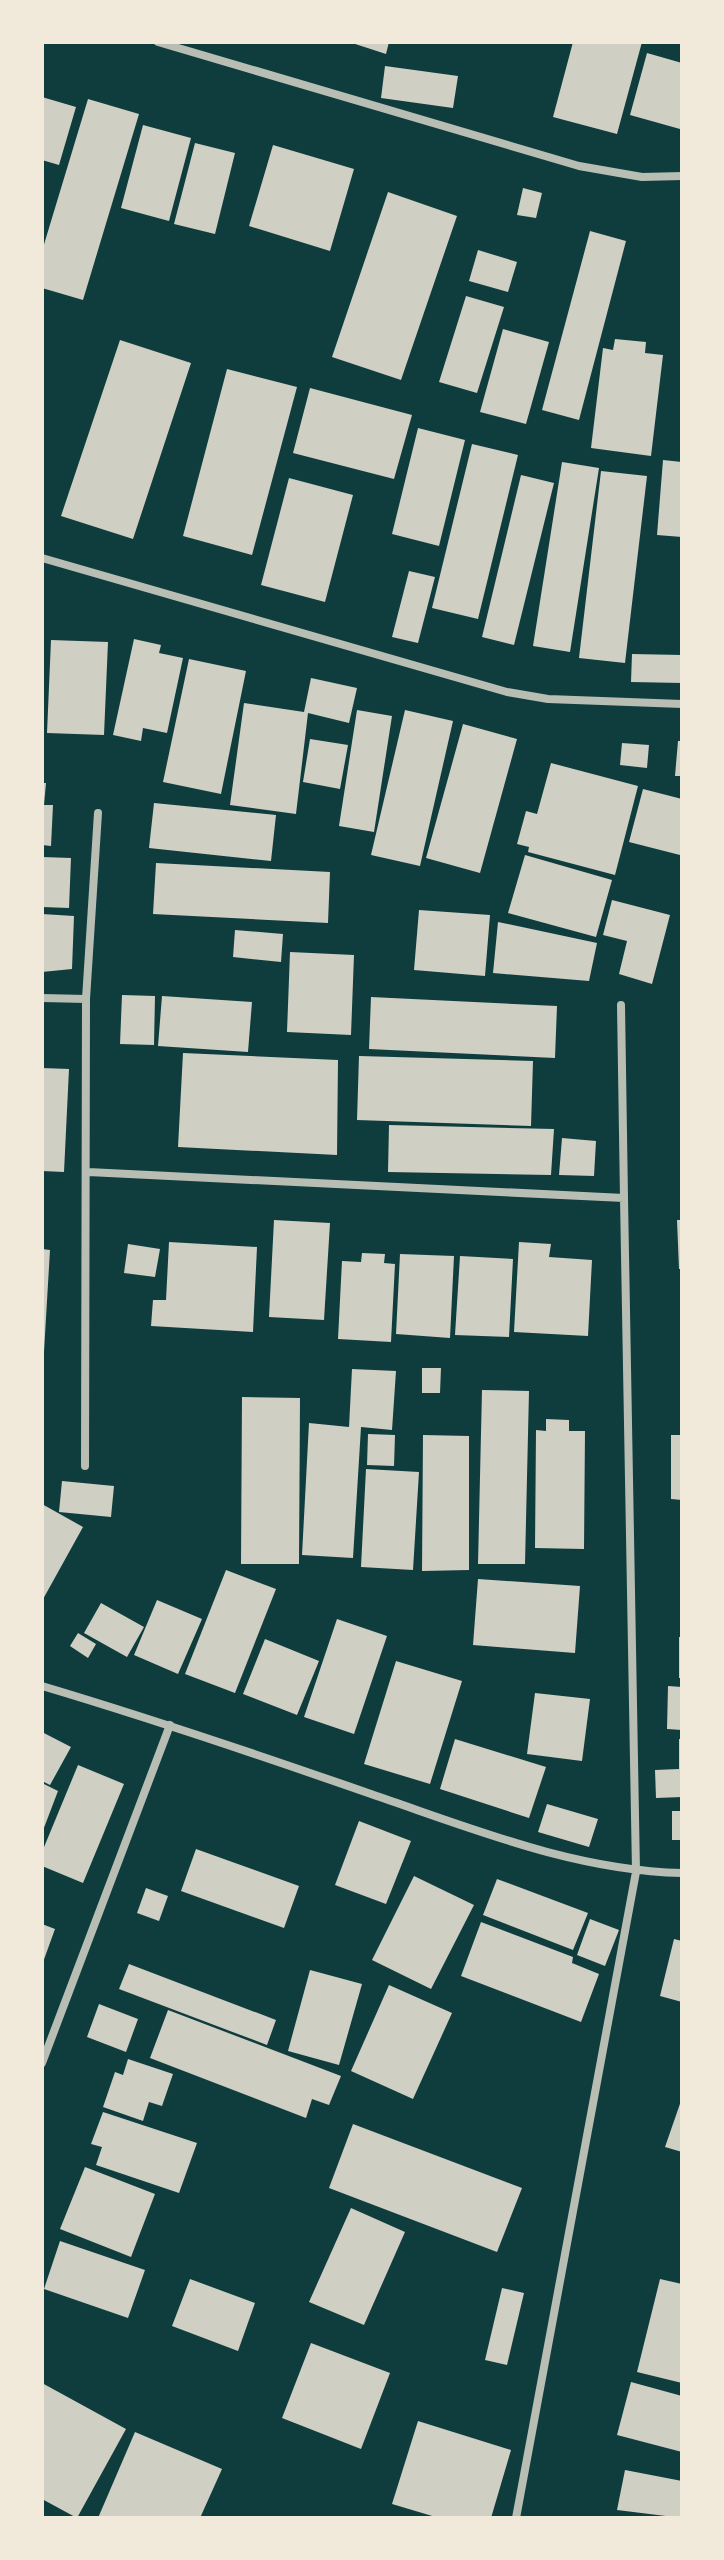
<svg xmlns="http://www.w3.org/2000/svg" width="724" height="2560" viewBox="0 0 724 2560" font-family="'Source Sans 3',sans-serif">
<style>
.building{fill:#cfcfc3}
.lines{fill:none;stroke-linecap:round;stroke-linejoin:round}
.minor{stroke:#b8beb3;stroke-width:8}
</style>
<rect width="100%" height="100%" fill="#0f3d3e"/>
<!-- building -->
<path class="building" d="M349 42H389L386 54Z
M573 42H642L617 134 553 117Z
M647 53 682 63 680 129 630 115Z
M385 66 458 76 453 108 381 98Z
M42 97 76 107 59 165 42 160Z
M88 99 139 114 83 300 42 288V251Z
M143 125 191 138 169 221 121 208Z
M195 143 235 153 215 234 174 224Z
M273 145 354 169 330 251 249 226Z
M523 188 542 193 536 218 517 215Z
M388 192 457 216 401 380 332 357Z
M590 231 626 241 579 420 542 410Z
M478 250 517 262 508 292 469 281Z
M466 296 504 307 477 393 439 382Z
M503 329 549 342 526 424 480 412Z
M615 339 646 342 645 353 663 355 651 456 591 448 603 348 613 350Z
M120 340 191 363 133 539 61 516Z
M227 369 297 387 252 555 183 536Z
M310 388 412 415 394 479 293 453Z
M418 428 465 440 439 546 392 534Z
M472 444 518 455 478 619 432 608Z
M663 460 682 462V537L657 535Z
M562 462 599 468 570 652 533 646Z
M601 471 647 476 625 663 579 658Z
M521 475 554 483 514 645 482 637Z
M289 478 353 495 325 602 261 585Z
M409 571 435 577 418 643 392 637Z
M134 639 161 645 159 653 183 658 167 733 143 728 141 741 113 735Z
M51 640 108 642 104 735 47 733Z
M632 654 682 655V683L631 682Z
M189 659 246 671 221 794 163 782Z
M311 678 357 688 349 723 308 713 296 814 230 805 244 703 304 712Z
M357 710 392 716 374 832 339 826Z
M405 710 453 721 420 866 371 855Z
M463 724 517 739 480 873 426 858Z
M310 739 348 745 340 789 303 782Z
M678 741H682V776H675Z
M622 743 649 745 647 768 620 765Z
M551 763 638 786 615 875 528 852 529 847 517 844 526 811 537 814Z
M42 783H46L44 805H53L51 846 42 845Z
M643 789 682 799 680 855 629 842Z
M154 803 276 815 271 861 149 848Z
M525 855 612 880 596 937 508 913Z
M42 857 71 858 69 908 42 907Z
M156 863 330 872 328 923 153 914Z
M612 900 670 915 652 984 619 974 627 941 603 935Z
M419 910 490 915 485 976 414 970Z
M42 914 74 916 72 969 42 972Z
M498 922 597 943 589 981 493 973Z
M235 930 283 934 281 962 233 957Z
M290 952 354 955 351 1035 287 1032Z
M122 995 155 996 154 1045 120 1044Z
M162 996 252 1002 248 1052 158 1046Z
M371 997 557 1006 555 1058 369 1049Z
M183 1053 338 1060 337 1155 178 1147Z
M359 1056 533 1061 531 1126 357 1120Z
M42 1068 69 1069 64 1172 42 1171Z
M389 1125 554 1129 551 1175 388 1172Z
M562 1138 596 1141 594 1176 559 1175Z
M274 1220 330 1223 324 1320 269 1317Z
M677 1220H682V1269H679Z
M169 1242 257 1247 253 1332 151 1326 153 1300H166Z
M519 1242 551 1244 549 1257 592 1260 588 1336 514 1332Z
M128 1244 160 1249 155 1277 124 1273Z
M42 1249 50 1250 44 1352H42Z
M362 1253 385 1254 384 1263 395 1264 391 1342 338 1339 342 1261 361 1262Z
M400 1254 454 1256 450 1338 396 1334Z
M460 1256 513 1259 509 1337 455 1335Z
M422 1368H441L440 1393H422Z
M352 1369 396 1371 392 1430 361 1427 353 1558 302 1555 309 1423 349 1427Z
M482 1390 529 1391 525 1564H478Z
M242 1397 300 1398 299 1564H241Z
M546 1419 569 1420V1431H585L584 1549 535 1548 536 1430 546 1431Z
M368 1434 395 1435 394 1466 367 1465Z
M423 1435 469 1436V1570L422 1571Z
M671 1435H682V1500L671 1499Z
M366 1469 419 1472 413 1570 361 1567Z
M62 1481 114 1486 111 1517 59 1512Z
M42 1504 83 1527 42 1601Z
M226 1570 276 1589 235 1693 185 1674Z
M478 1579 580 1586 575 1653 473 1645Z
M157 1600 202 1619 178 1674 134 1655Z
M101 1603 144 1627 127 1657 84 1633Z
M337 1619 387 1636 354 1734 304 1717Z
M78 1633 96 1644 88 1658 70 1646Z
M679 1637H682V1678H679Z
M265 1639 319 1661 297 1715 243 1694Z
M396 1661 462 1681 430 1784 364 1764Z
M668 1686 682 1687V1730L667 1729Z
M535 1693 590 1699 582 1761 527 1754Z
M42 1732 71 1747 50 1785 42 1781Z
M455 1739 546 1767 529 1818 440 1789Z
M679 1739H682V1797L656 1798 655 1770 679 1769Z
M78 1765 124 1784 83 1883 42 1866V1852Z
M42 1783 58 1791 42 1833Z
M547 1804 598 1819 589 1847 538 1832Z
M672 1811H682V1840H672Z
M359 1821 411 1841 386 1904 335 1885Z
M196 1849 299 1886 284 1928 181 1891Z
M414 1876 474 1905 431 1989 372 1960Z
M497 1879 588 1913 573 1950 483 1915Z
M146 1888 168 1896 159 1921 137 1913Z
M590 1919 619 1930 605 1966 577 1955Z
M481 1922 573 1957 572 1963 599 1974 581 2022 461 1976Z
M42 1924 55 1929 42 1965Z
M674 1939 682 1941V2002L660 1996Z
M129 1964 276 2020 267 2045 119 1989Z
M310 1970 362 1984 339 2065 288 2051Z
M389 1985 452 2013 413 2099 351 2071Z
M99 2004 138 2019 126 2052 87 2037Z
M168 2010 341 2076 329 2105 312 2099 306 2118 150 2058Z
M128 2059 173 2074 162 2106 149 2102 143 2121 103 2107 115 2072 123 2075Z
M682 2098V2152L665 2147Z
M103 2112 197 2143 179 2193 96 2165 102 2147 91 2144Z
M353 2124 522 2188 497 2252 329 2188Z
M85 2167 155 2194 131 2257 60 2229Z
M351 2208 405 2232 364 2325 309 2302Z
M60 2241 145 2270 128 2318 44 2289Z
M190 2279 255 2303 238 2351 172 2326Z
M660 2279 682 2284V2383L637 2372Z
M502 2288 524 2293 507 2365 485 2360Z
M311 2343 390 2373 361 2449 282 2418Z
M631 2382 682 2396V2452L617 2435Z
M42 2383 126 2429 77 2518 42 2499Z
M418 2421 511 2450 491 2518H439L392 2504Z
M135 2432 222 2469 200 2518H98Z
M625 2470 682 2481V2518L617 2510Z"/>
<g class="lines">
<!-- minor -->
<path class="minor" d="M158 42 579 166 642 177 682 176
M42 558 507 692 548 699 682 704
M42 998 86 999 85 1466
M86 999 98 813
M621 1005 624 1198
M88 1172 624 1198 636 1872 516 2518
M42 1686C153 1719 262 1756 371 1794 474 1829 573 1870 682 1873
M42 2063 170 1725"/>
</g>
<!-- border -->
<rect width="724" height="2560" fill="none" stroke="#f1e9da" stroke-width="88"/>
</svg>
